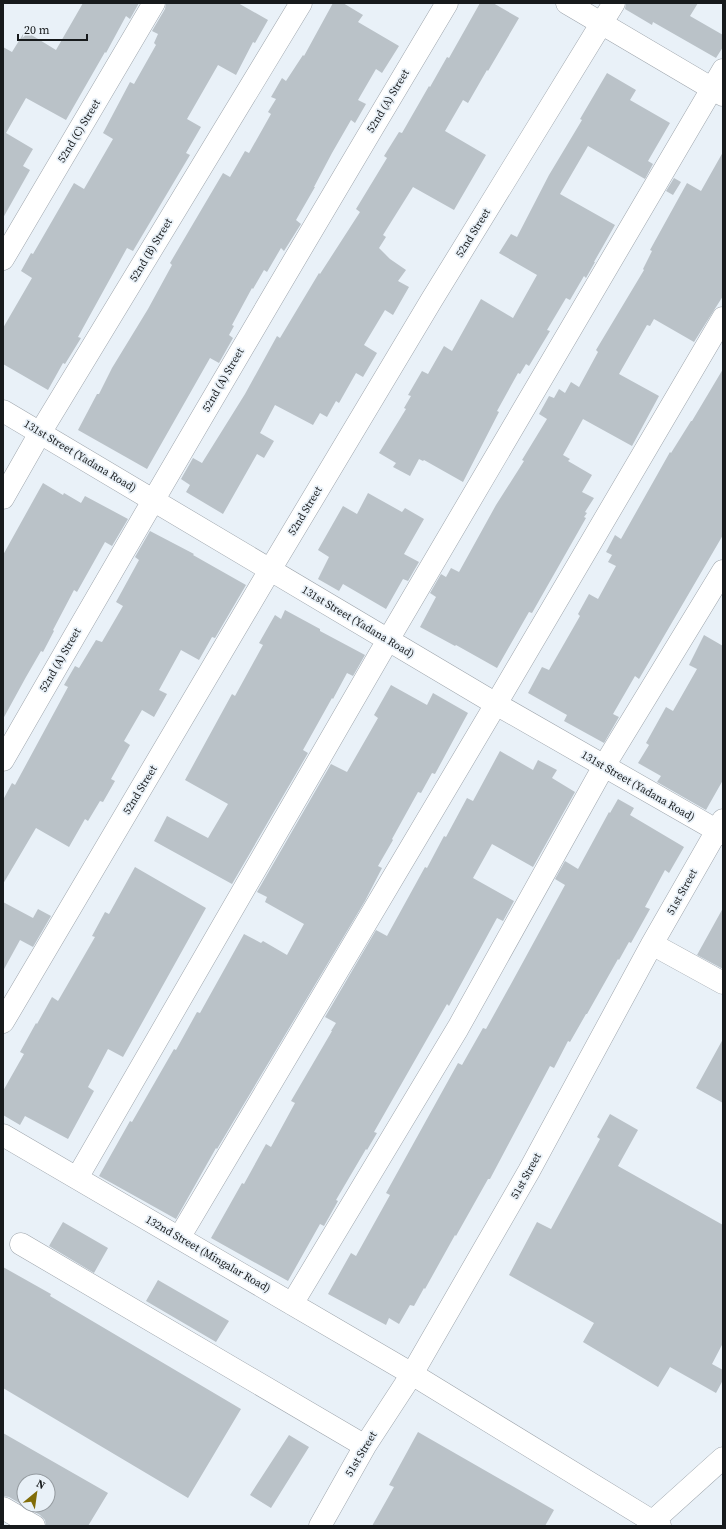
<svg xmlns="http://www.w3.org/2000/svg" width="726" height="1529" viewBox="0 0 726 1529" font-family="'Source Serif 4',serif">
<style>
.building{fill:#bac2c8;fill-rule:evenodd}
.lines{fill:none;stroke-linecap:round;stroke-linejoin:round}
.minor-casing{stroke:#9ea5ac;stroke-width:23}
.minor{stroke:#fff;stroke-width:22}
.labels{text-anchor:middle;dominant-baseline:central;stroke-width:3.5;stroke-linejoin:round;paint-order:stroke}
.street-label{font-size:11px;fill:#171a1c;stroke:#e9f1f8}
</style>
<rect width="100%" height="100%" fill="#e9f1f8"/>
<!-- building -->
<path class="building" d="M83 3H139L130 19 126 16 106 53 105 52 66 120 26 98 6 133 33 149 23 166 30 170 3 218V47L12 52 25 31 56 50Z
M166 3H238L268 20 255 43 253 42 236 75 218 65 187 119 201 127 186 153 190 155 133 251 127 248 78 337 81 338 65 364 63 363 48 390 3 364V328L32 278 21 271 31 253 33 254 74 183 84 189 113 139 103 133 130 82 134 84 156 45 154 43 158 34 152 31 165 9Z
M333 3H343L363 15 358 22 399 46 382 73 376 69 358 100 366 104 355 123 351 120 332 153 314 187H315L296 220 301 224 284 251 281 248 267 272 264 270 253 289 252 288 232 325 234 326 229 335 233 338 219 363 210 358 147 469 78 430 97 394H99L112 368 148 309 172 265 170 263 200 212 223 173 230 177 245 151 249 153 271 114 268 112 276 99 271 97 282 78 286 81 303 55 304 56Z
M480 3H493L519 18 488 71 487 70 468 103 463 100 445 131 486 155 454 210 413 187 383 235 386 237 379 248 390 259 406 270 398 281 409 287 393 315 385 310 364 345 377 353 363 377 356 373 339 403 336 401 327 417 320 413 313 425 275 405 260 433 274 441 264 458 257 454 223 514 186 492 190 485 181 479 193 458 202 463 245 394 277 336 280 338 319 273 320 274 360 212 356 209 387 158 384 156 399 132 402 133 429 86 430 87 447 57 449 58Z
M626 3H698L690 16 723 35V47L716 58 653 22 652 25 625 9Z
M607 73 636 90 630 100 670 123 648 161 653 164 645 179 588 146 560 194 615 225 594 262H595L586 278 584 276 570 300 566 298 547 330 550 331 529 366 526 364 520 374 518 373 497 411 499 412 463 482 424 460 423 461 419 459 410 476 393 467 396 463 379 453 406 409 404 408 411 396 408 395 422 371 428 374 444 346 452 351 481 299 513 318 537 275 499 253 511 234 517 237 549 175 582 120 580 119Z
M723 152V296L694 342 654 319 650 326 647 325 619 374 659 396 632 446 583 419 563 455 570 459 568 461 592 475 582 492 594 498 585 512 587 513 584 517 586 518 532 613 529 612 497 668 456 645 455 646 420 627 436 597 430 593 441 574 446 577 451 568 459 572 496 505 524 461 522 460 547 419 539 414 549 396 554 398 559 389 565 393 571 382 579 387 598 352 596 350 644 270 643 269 652 251 650 250 687 183 701 191Z
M674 178 681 182 673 195 666 191Z
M723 369V535L639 679 635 676 613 714 619 717 604 743 564 721 567 715 528 693 542 667 549 670 580 616 578 614 589 594 598 599 616 566 608 562 612 555 606 552 615 535 621 539 670 452 671 453 691 421H692Z
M43 483 63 495 64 493 81 503 85 496 128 519 112 546 105 542 77 592 74 590 53 630 54 631 43 652 41 651 26 677 3 719V555Z
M368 493 402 512 405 508 424 519 404 554 419 562 408 581 403 579 386 609 343 584 339 591 318 579 329 557 318 550 343 506 357 514Z
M150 531 194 554 193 555 246 585 215 638 212 637 199 660 181 650 159 690 167 694 154 717 142 710 124 741 130 745 111 779 115 781 103 802 100 801 88 821 85 819 69 847 36 828 3 884V800L12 783 15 785 68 687 64 685 75 666 79 668 96 640 102 642 123 606 116 602 139 560 135 557Z
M285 610 320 629V631L365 655 353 676 347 673 333 699 332 698 303 750 308 753 232 884 154 841 167 816 208 838 228 804 185 780 232 694 235 696 263 645 259 643 275 615 281 619Z
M704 635 723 646V780L706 810 657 782 661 776 638 763 649 745 646 743 666 707 673 711 697 669 689 665Z
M391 685 427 705 433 693 468 713 435 774 432 773 421 793 418 792 392 839 393 840 378 866 382 868 365 901 217 1149 216 1148 176 1219 99 1176 130 1121 132 1122 174 1049 176 1050 197 1012 200 1013 244 934 261 943 263 941 287 955 304 924 265 902 267 897 257 892 331 764 347 772 378 718 374 715Z
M500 751 533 770 538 760 557 770 552 778 575 792 533 867 492 844 473 878 514 901 503 921 497 918 449 1006 447 1004 374 1132 377 1133 367 1150 366 1149 336 1200 338 1201 324 1226 320 1224 288 1281 211 1238 242 1183 244 1184 266 1144 271 1147 295 1103 291 1101 332 1031H331L336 1023 325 1017 376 930 387 936 425 867 427 868 444 836 446 837 467 798 473 801Z
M618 799 634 808 630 815 684 847 669 873 665 870 645 907 650 909 631 943 629 942 619 960 618 959 587 1014H586L570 1042 568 1041 554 1068 550 1066 490 1179H488L456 1236 455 1235 425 1289 424 1288 414 1306 410 1305 399 1324 389 1318 386 1325 328 1294 351 1253 356 1256 390 1195 386 1193 458 1063 462 1065 483 1028 486 1029 511 984 565 885 555 879 565 861 578 869 609 812 610 813Z
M135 867 206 908 123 1057 108 1049 88 1087 94 1091 68 1139 25 1116 20 1125 3 1115V1091L24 1054 20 1052 36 1023 37 1024 52 997 58 1001 95 937 92 936 105 912 109 914Z
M3 902 33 918 38 909 51 916 33 947 20 940 3 971Z
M723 908V969L697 955Z
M723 1039V1103L696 1088Z
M610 1114 638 1130 618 1166 723 1225V1343L712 1364 723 1370V1380L716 1393 670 1367 658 1387 583 1342 594 1323 509 1275 537 1222 551 1229 600 1139 597 1137Z
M63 1222 108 1248 94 1273 49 1246Z
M3 1267 51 1294 50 1296 241 1409 188 1498 3 1388Z
M158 1280 229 1321 216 1342 146 1301Z
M418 1432 554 1510 545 1526H372L394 1487 389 1485Z
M3 1433 108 1493 88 1526H46L45 1520 40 1515 9 1497 3 1496ZM24 1481H48V1505H24Z
M289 1435 309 1447 271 1508 250 1495Z"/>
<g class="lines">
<defs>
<path id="minor" d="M567 3 723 95
M3 259 154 3
M3 411 496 704 723 834
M3 498 40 433 301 3
M3 760C149 506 297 254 447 3
M652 944 723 983
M3 1022 270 570 431 301 614 3
M3 1135 412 1374 660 1526
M77 1178 388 640 723 70
M179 1238 496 704 723 318
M21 1244 365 1446
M292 1304 458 1028 604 766 723 571
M3 1508 34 1526
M652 1522 723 1458
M320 1526 365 1446 412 1374 529 1171 652 944 723 820"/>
</defs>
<!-- minor casing -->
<use href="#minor" class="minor-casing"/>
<!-- minor -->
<use href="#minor" class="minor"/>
</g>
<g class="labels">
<!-- street labels -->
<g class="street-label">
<text transform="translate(388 101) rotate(-59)">52nd (A) Street</text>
<text transform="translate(79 131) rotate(-59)">52nd (C) Street</text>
<text transform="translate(473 233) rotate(-58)">52nd Street</text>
<text transform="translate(151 250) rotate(-59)">52nd (B) Street</text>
<text transform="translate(223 380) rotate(-60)">52nd (A) Street</text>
<text transform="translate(80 456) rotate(31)">131st Street (Yadana Road)</text>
<text transform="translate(305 511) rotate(-59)">52nd Street</text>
<text transform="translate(358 622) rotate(31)">131st Street (Yadana Road)</text>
<text transform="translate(60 660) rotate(-60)">52nd (A) Street</text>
<text transform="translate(638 786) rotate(30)">131st Street (Yadana Road)</text>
<text transform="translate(140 790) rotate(-59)">52nd Street</text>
<text transform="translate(682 892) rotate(-61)">51st Street</text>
<text transform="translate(526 1176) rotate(-61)">51st Street</text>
<text transform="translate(208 1254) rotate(30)">132nd Street (Mingalar Road)</text>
<text transform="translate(361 1454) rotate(-59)">51st Street</text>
</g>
</g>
<!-- border -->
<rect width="726" height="1529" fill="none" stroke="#171a1c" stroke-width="8"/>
<!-- north arrow -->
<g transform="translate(36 1493) rotate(29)"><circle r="19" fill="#e9f1f8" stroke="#959ba0"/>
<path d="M0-3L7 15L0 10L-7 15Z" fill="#816c07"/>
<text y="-6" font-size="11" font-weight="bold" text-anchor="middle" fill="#171a1c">N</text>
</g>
<!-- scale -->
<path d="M18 34v6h69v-6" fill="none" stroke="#171a1c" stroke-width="2"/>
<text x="24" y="34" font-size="12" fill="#171a1c" stroke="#e9f1f8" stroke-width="3" paint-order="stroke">20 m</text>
</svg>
